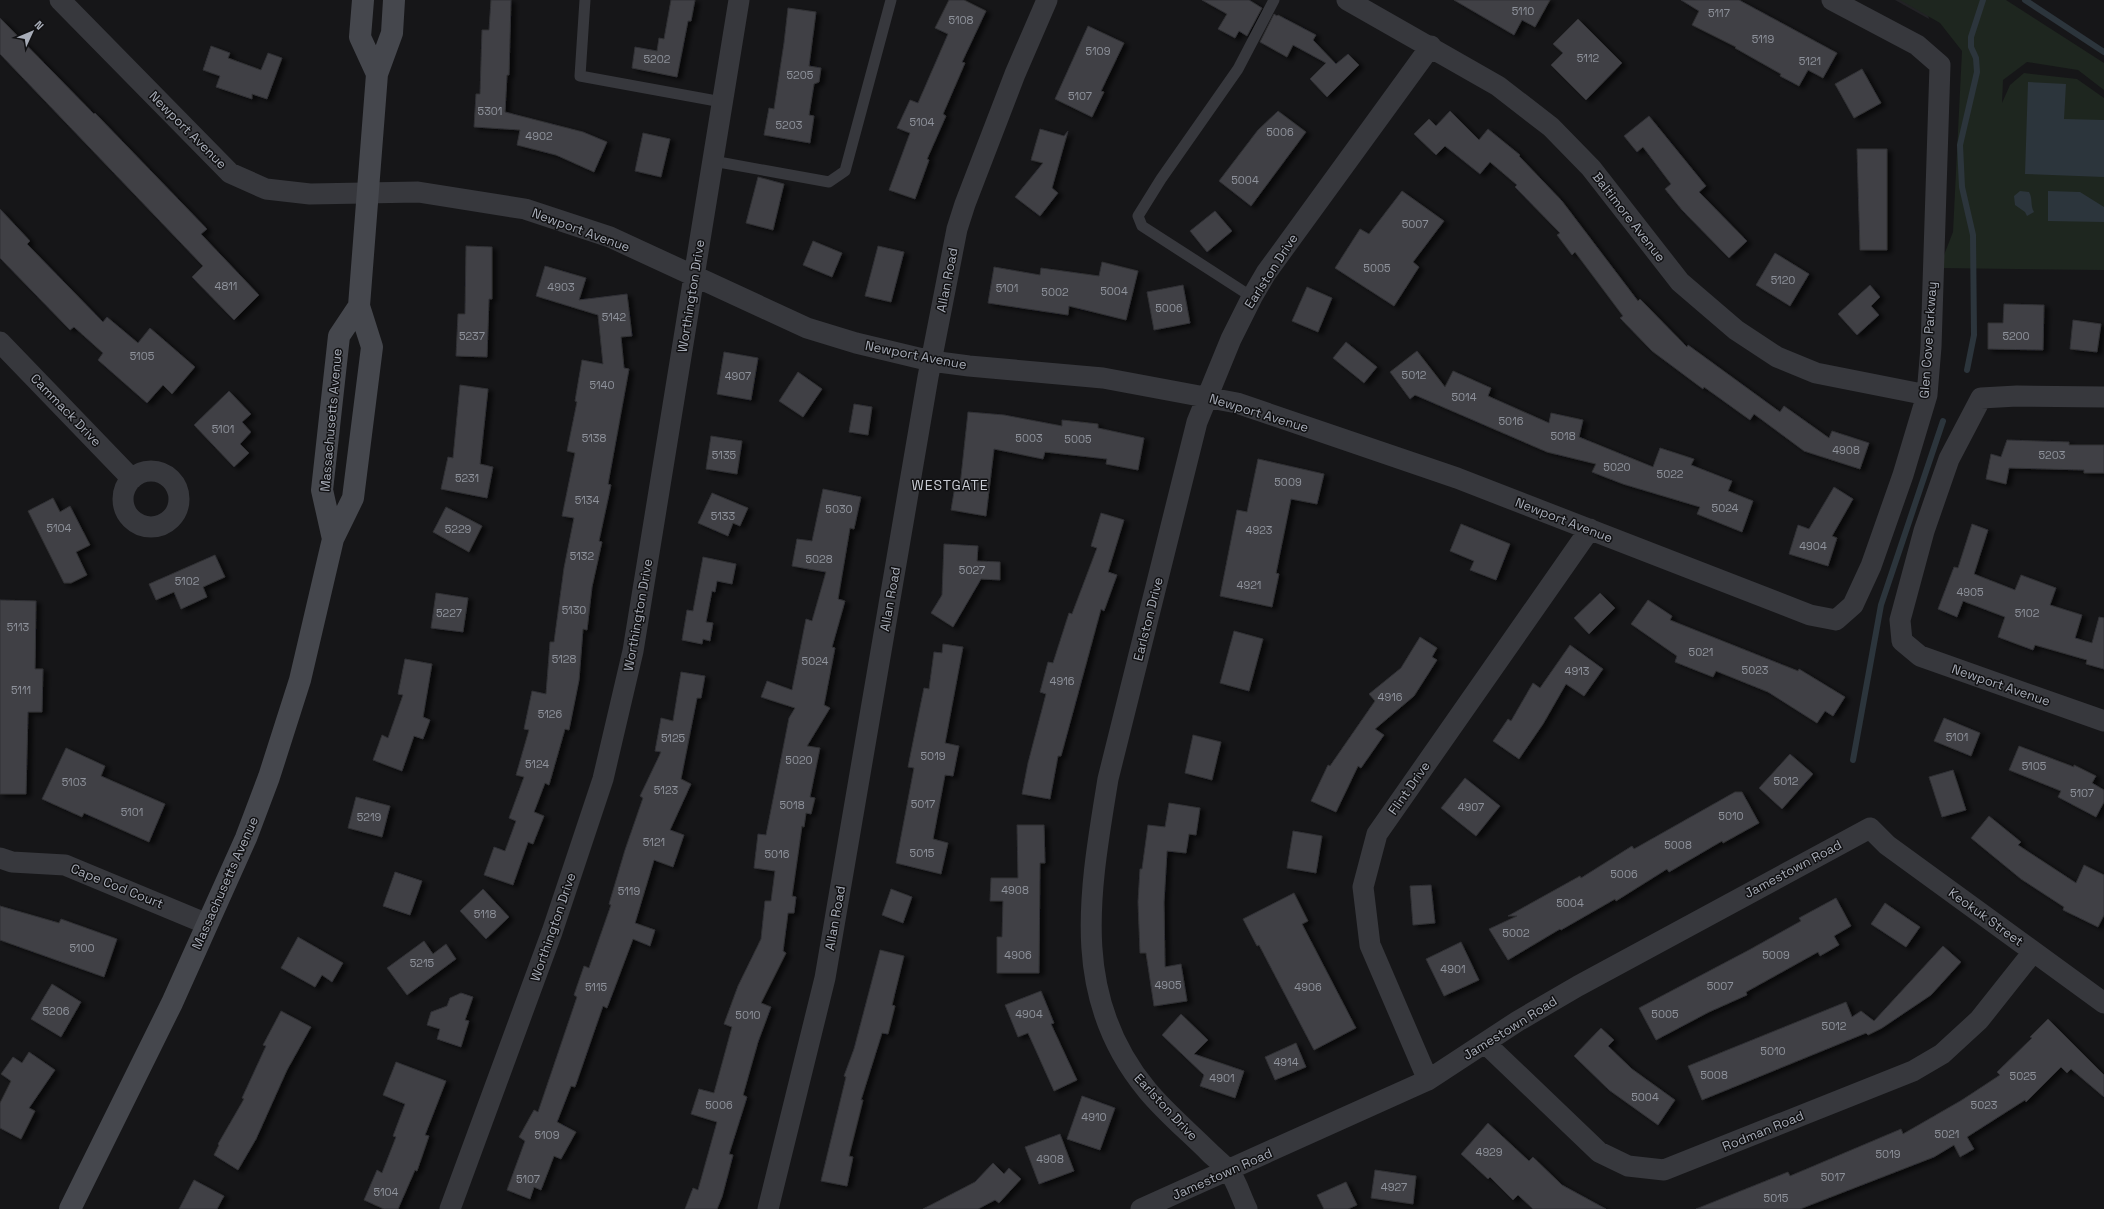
<svg xmlns="http://www.w3.org/2000/svg" width="2104" height="1209" viewBox="0 0 2104 1209" font-family="'Space Grotesk',sans-serif">
<style>
.built{fill:#222225}
.green{fill:#1e261f}
.water{fill:#2c353c}
.lines{fill:none;stroke-linecap:round;stroke-linejoin:round}
.stream{stroke:#2c353c;stroke-width:6}
.building{fill:#404145;stroke:#303034;filter:url(#shadow)}
.lane{stroke:#37383d;stroke-width:11}
.street{stroke:#37383d;stroke-width:21}
.secondary{stroke:#45474d;stroke-width:22}
.labels{text-anchor:middle;dominant-baseline:central;stroke-width:3;stroke-linejoin:round;paint-order:stroke}
.number-label{font-size:11px;fill:#8e929b}
.street-label{font-size:13px;fill:#a8adb8;stroke:#111113}
.neighbourhood-label{font-size:14px;letter-spacing:1px;fill:#c9ccd4;stroke:#111113}
</style>
<defs>
<filter id="shadow"><feDropShadow dx="4.5" dy="2.5" stdDeviation="2" flood-color="#0009"/></filter>
</defs>
<rect width="100%" height="100%" fill="#161618"/>
<!-- built -->
<path class="built" d="M1895 0H1925L1929 19Z"/>
<!-- green -->
<path class="green" d="M1900 0H2006L2104 63V90L2078 70 2027 62 2003 80 2002 103 2010 85 2024 73 2077 79 2104 98V270L1939 268 1953 232 1962 51 1940 23Z"/>
<!-- water -->
<path class="water" d="M2028 82 2066 84 2064 119 2104 120V177L2025 174Z
M2020 191 2029 192C2033 199 2030 205 2034 212L2027 216 2025 212 2015 205 2014 196Z
M2048 191 2080 192 2104 207V222L2048 221Z"/>
<g class="lines">
<!-- stream -->
<path class="stream" d="M2025 0 2104 52
M1967 370 1974 335 1973 235 1962 187 1960 145 1977 72 1976 58 1971 47V37L1983 0
M1853 760 1881 605 1943 421"/>
</g>
<!-- building -->
<path class="building" d="M491 0H511L509 75H507L505 112 583 132 607 142 594 172 556 155 517 145 520 130 474 127 476 94H480L482 30H489Z
M671 0H695L691 21H688L677 77 632 68 635 47 657 51 659 38 664 39Z
M949 0H964L986 11 962 62 965 63 943 114 946 116 927 159 929 160 915 199 889 190 910 133 897 128 910 100 918 103 948 34 935 28Z
M1202 0H1249L1262 8 1247 36 1239 31 1235 38 1218 29 1227 14Z
M1454 0H1550L1535 27 1522 20 1514 35Z
M1681 0H1739L1837 53 1823 78 1808 70 1799 86 1780 76 1781 74 1735 48 1736 47 1692 25 1699 11Z
M788 8 816 12 809 66 821 68 819 82 814 84 809 115 814 116 810 143 764 135 769 108 774 109 784 43Z
M1274 14 1277 16 1278 15 1316 35 1313 40 1336 64 1348 54 1359 65 1327 97 1310 79 1326 63 1293 45 1287 57 1260 42Z
M0 18 94 114 95 113 207 229 201 234 259 295 234 320 192 277 203 266 0 54Z
M1578 19 1622 63 1586 100 1551 65 1563 53 1553 44Z
M1088 26 1124 43 1101 91 1104 92 1092 117 1055 99Z
M211 46 230 53 228 58 261 70 268 53 282 58 267 99 252 94V99L216 87 220 76 203 70Z
M1862 69 1881 103 1854 118 1835 84Z
M1278 111 1306 132 1251 206 1219 181 1258 130Z
M1450 111 1479 140 1488 129 1520 155 1519 156 1562 201 1638 301 1640 299 1687 347 1688 345 1780 412 1784 406 1829 438 1832 431 1869 443 1860 469 1804 451 1754 414 1750 420 1704 387 1703 389 1652 351 1620 318 1623 316 1575 252 1572 255 1557 235 1560 233 1515 187 1517 185 1490 162 1480 174 1445 146 1436 155 1414 134 1429 119 1436 126Z
M1649 116 1706 186 1699 192 1747 241 1729 258 1682 210 1665 189 1671 184 1643 147 1637 152 1624 136Z
M1040 129 1064 136 1068 131 1052 188 1058 193 1040 216 1015 197 1043 163 1031 160Z
M643 133 670 139 661 177 635 171Z
M1857 149H1887V250H1860Z
M758 177 784 184 773 230 746 223Z
M1402 191 1444 221 1413 262 1419 267 1394 306 1335 268 1360 229 1369 234Z
M0 209 30 241 27 244 103 322 107 317 138 343 150 328 195 367 172 394 163 385 147 403 98 360 103 353 74 327 70 330 0 258Z
M1215 211 1232 231 1207 252 1190 231Z
M813 241 842 253 832 277 803 265Z
M466 246 492 247V299H489L487 357 456 356 458 314H465Z
M878 246 904 252 891 302 865 296Z
M1775 253 1809 274 1790 306 1756 285Z
M1102 262 1138 271 1126 320 1069 306 1068 315 988 303 994 267 1040 275 1041 268 1099 276Z
M545 266 586 278 579 300 627 294 632 336 621 337 624 368 629 369 608 484 611 485 599 541 602 542 592 587 587 630 583 629 579 680 569 730 565 729 549 785 545 783 534 812 544 816 533 844 528 842 513 885 484 875 494 847 505 851 516 821 509 818 524 777 516 775 529 730 524 729 532 691 546 694 550 642H554L564 568 574 518 562 516 575 453 567 451 577 402 575 401 582 360 603 364 598 315 536 296Z
M1183 285 1190 323 1154 330 1147 292Z
M1870 285 1880 297 1871 306 1879 315 1857 335 1838 314Z
M1307 287 1332 298 1318 332 1292 321Z
M2004 304 2044 305 2043 350 1988 349V323H2003Z
M2073 320 2101 324 2097 352 2070 349Z
M1346 342 1377 367 1364 383 1333 358Z
M1417 351 1445 387 1453 371 1491 388 1488 396 1549 423 1551 413 1583 420 1579 437 1653 467 1660 448 1694 459 1691 465 1732 481 1728 491 1753 501 1742 532 1697 514 1700 507 1623 484 1592 472 1596 464 1547 452 1415 395 1410 399 1390 372Z
M724 352 758 358 751 400 717 394Z
M798 372 822 389 803 417 779 401Z
M460 385 488 389 480 464 493 467 487 498 441 489 448 457 453 458Z
M229 391 251 414 242 422 251 432 240 444 249 453 234 467 194 425Z
M854 404 872 407 868 435 849 432Z
M968 412 1004 415 1062 426V420L1098 424V428L1144 438 1138 470 1106 464 1107 459 1045 452 1043 459 994 449 986 516 951 510 955 486H960Z
M711 436 742 441 737 474 706 469Z
M2007 440 2069 442V445H2104V473H2084V470L2009 468 2006 484 1986 479 1991 454 2001 457Z
M1258 459 1324 474 1317 504 1291 499 1276 573 1279 574 1272 607 1220 596 1237 510 1247 512Z
M1834 487 1853 499 1832 536 1837 538 1828 566 1789 554 1798 525 1809 529Z
M823 489 861 497 854 529 850 528 838 599 845 601 832 647 835 648 824 705 830 708 807 746 820 748 810 797 815 798 811 814 806 813 804 827 802 826 792 896 796 897 794 913H788L783 951 786 953 761 1003 771 1007 758 1042 743 1095 747 1097 729 1154 733 1155 722 1197 717 1209H685L693 1188 698 1190 717 1122 691 1114 699 1089 714 1093 732 1027 724 1024 738 986 761 939 765 901H771L775 871 754 868 758 834 766 835 789 718 795 708 761 697 767 681 792 690 806 619 812 621 826 572 792 566 797 539 812 541Z
M712 493 748 508 740 526 733 523 728 536 698 523Z
M53 498 60 512 70 506 90 545 76 552 87 575 71 583H64L28 511Z
M446 507 482 526 469 552 433 532Z
M1101 513 1124 520 1108 572 1117 575 1104 611 1101 609 1061 756H1058L1050 799 1022 794 1028 763 1046 694 1040 692 1048 662 1053 663 1069 613 1072 614 1097 548 1091 546Z
M1461 524 1510 544 1496 580 1470 570 1474 561 1450 551Z
M1972 524 1988 530 1974 574 2015 590 2021 575 2056 588 2050 605 2082 615 2075 638 2092 643 2099 617 2104 618V669L2086 664 2087 660 2035 645 2033 650 1998 637 2005 617 1963 601 1957 617 1938 609 1954 567 1958 568Z
M944 544 978 546 977 561 1000 562V580L981 579 953 627 931 613 942 595Z
M215 555 225 577 203 587 207 597 181 609 174 592 156 600 149 584Z
M703 557 736 564 732 584 717 581 715 592 712 591 706 622 713 623 710 641 703 639 702 644 682 640 687 610 693 611Z
M436 593 468 598 463 632 431 628Z
M1600 593 1615 608 1589 634 1574 618Z
M0 600 36 601 35 669H43L42 712H28L26 794H0Z
M1648 600 1672 616 1670 620 1798 671 1799 669 1845 697 1833 716 1825 711 1817 723 1768 692 1716 671 1713 677 1675 662 1677 656 1631 624Z
M1234 631 1263 639 1249 691 1220 683Z
M1420 637 1437 648 1432 657 1437 660 1414 696 1375 729 1384 735 1361 768 1358 766 1336 812 1311 801 1328 765 1330 766 1375 701 1369 694 1401 668Z
M943 644 963 647 945 743 959 746 953 776 945 775 933 839 948 843 941 874 896 863 914 768 908 767 917 722 924 688 929 689 934 652 942 653Z
M1570 645 1603 669 1584 696 1566 684 1543 724 1519 759 1493 741 1508 719 1511 721 1533 683 1540 688Z
M405 659 432 664 423 717 430 720 423 739 414 736 402 771 373 760 382 735 388 738 403 695 398 694Z
M681 672 705 676 701 698H697L681 779 691 784 670 830 684 835 673 867 654 860 635 923 655 930 650 946 633 939 607 1008 603 1006 575 1087 571 1086 557 1122 576 1132 561 1159 554 1156 541 1190 534 1187 530 1199 507 1190 525 1141 519 1137 534 1110 538 1112 577 997 574 995 584 966 589 968 611 905 609 904 625 850 643 798 640 796 661 752 655 751 661 718 673 721Z
M1944 718 1980 733 1971 756 1934 741Z
M1193 735 1221 742 1212 780 1185 773Z
M2019 746 2074 767V765L2096 776 2092 783 2104 790V802L2096 817 2058 797 2061 791 2009 770Z
M66 748 105 766 101 776 165 804 149 842 84 813 82 817 42 799Z
M1790 754 1813 774 1782 809 1759 788Z
M1953 770 1966 810 1942 817 1929 777Z
M1465 778 1500 806 1476 836 1441 808Z
M1735 792H1742L1759 823 1723 843 1722 841 1669 872 1667 869 1616 901 1615 899 1561 930 1560 929 1508 960 1489 929 1517 916H1508L1580 876 1581 878 1632 846 1634 849Z
M356 797 390 806 382 837 348 828Z
M1169 803 1200 808 1196 835 1189 834 1186 853 1167 851 1164 902 1165 967 1181 964 1187 1001 1154 1006 1146 953H1140L1138 902 1140 869H1142L1148 825 1165 827Z
M1989 816 2021 842 2018 845 2076 883 2084 865 2104 875V915L2098 927 2063 910 2064 907 2021 879 1971 838Z
M1017 825H1044L1045 863H1040L1039 973H997V937H1002L1003 901H990L991 878H1018Z
M1293 831 1322 836 1316 873 1287 868Z
M395 872 422 881 410 915 383 906Z
M1431 885 1435 923 1413 925 1410 886Z
M483 889 509 917 486 939 460 911Z
M891 889 912 897 903 923 882 915Z
M1294 893 1308 921 1302 924 1356 1028 1314 1050 1259 945 1257 946 1243 919Z
M1836 898 1851 926 1834 936 1839 945 1820 956 1818 952 1746 992 1747 995 1709 1012 1656 1040 1639 1008 1749 950 1801 921 1799 918Z
M1885 903 1920 927 1906 947 1871 924Z
M0 906 59 923 61 919 117 939 104 977 0 940Z
M298 937 343 963 332 982 322 975 315 987 281 968Z
M424 941 433 954 446 944 456 959 407 995 387 968Z
M1461 942 1479 980 1444 996 1426 959Z
M1943 946 1961 962 1931 995 1882 1028 1868 1035 1866 1033 1702 1100 1688 1066 1846 1002 1852 1017 1861 1011 1874 1021Z
M880 950 904 956 892 1005 895 1006 888 1034 882 1033 861 1100H863L849 1156 853 1157 847 1186 821 1181 846 1077 844 1076 854 1049Z
M52 984 81 1002 61 1037 31 1019Z
M1041 991 1054 1023 1051 1024 1077 1080 1054 1091 1028 1033 1018 1037 1005 1005Z
M461 993 473 997 465 1020 469 1021 461 1047 437 1039 440 1029 427 1025 431 1012 447 1006 450 998Z
M281 1011 311 1027 287 1070 256 1139 238 1170 214 1155 219 1145 218 1144 244 1099 242 1098 266 1046 263 1045Z
M1181 1014 1208 1040 1194 1054 1244 1071 1235 1098 1200 1086 1204 1075 1162 1035Z
M2048 1019 2104 1075V1097L2071 1069 2067 1073 2061 1067 2026 1102 2025 1100 1967 1137 1974 1149 1960 1157 1954 1145 1934 1157 1800 1209H1696L1788 1172 1790 1176 1901 1129 1903 1134 1962 1100 2000 1075 1997 1072 2032 1038 2030 1037Z
M1601 1028 1614 1040 1608 1046 1632 1069 1675 1100 1658 1125 1609 1090 1574 1056Z
M1296 1043 1306 1067 1275 1080 1265 1057Z
M29 1052 55 1070 29 1108 35 1111 21 1139 0 1128V1103L11 1081 1 1074 13 1057 22 1063Z
M396 1062 446 1081 425 1135 429 1136 417 1171 415 1170 398 1209H384L364 1200 377 1170 382 1173 396 1137 393 1136 405 1104 383 1095Z
M1082 1096 1115 1108 1100 1150 1067 1139Z
M1488 1123 1529 1161 1533 1157 1562 1185 1606 1209H1533L1518 1195 1513 1200 1490 1177 1488 1179 1461 1154Z
M1060 1134 1074 1171 1039 1184 1025 1147Z
M993 1163 1004 1174 1009 1168 1021 1179 999 1203 995 1200 978 1209H923L975 1182Z
M1375 1170 1416 1176 1413 1204 1371 1198Z
M194 1180 224 1196 217 1209H179Z
M1346 1182 1357 1205 1348 1209H1324L1317 1195Z"/>
<g class="lines">
<!-- lane -->
<path class="lane" d="M585 0 580 76 722 102
M713 161 829 182 845 171 891 0
M1252 297 1142 226 1138 216 1161 179 1238 69 1274 0"/>
<!-- street -->
<path class="street" d="M60 0 230 173 266 189 310 194 418 192 525 209 610 237 807 328 856 343 931 361 969 366 1103 378 1237 403 1457 478 1810 615 1836 620 1853 605 1871 566 1903 475 1927 395 1931 347 1940 65 1917 45 1832 0
M1347 0 1498 86 1551 127 1591 168 1680 282 1736 330 1777 357 1816 373 1927 395
M0 342 132 479
M2104 397 2017 396 1981 398 1949 459 1924 531 1900 620 1902 641 1920 656 2104 721
M123 499a28 28 0 1 1 56 0a28 28 0 1 1-56 0Z
M0 858 12 862 65 865 207 924
M1485 1043 1599 1152 1628 1166 1664 1170 1913 1071 1942 1054 1979 1020 2033 952
M1428 1080 1370 945 1363 887 1377 834 1590 529
M450 1209 552 932 603 779 633 651 739 0
M768 1209 825 978 928 377 957 229 965 204 1015 74 1047 0
M1141 1209 1428 1080 1518 1021 1578 986 1870 828 1887 845 2104 1003
M1247 1209C1241 1197 1237 1182 1229 1171 1223 1164 1215 1158 1209 1152 1189 1132 1165 1112 1147 1090 1069 996 1090 890 1108 779L1197 422 1231 339 1252 297 1266 273 1431 46"/>
<!-- secondary -->
<path class="secondary" d="M363 0 360 37 377 74
M333 539 322 490 339 336 359 306
M70 1209 172 1003 246 838 269 777 300 680 333 539 353 498 372 347 359 306 377 74 392 33 394 0"/>
</g>
<g class="labels">
<!-- number labels -->
<g class="number-label">
<text x="1523" y="11">5110</text>
<text x="1719" y="13">5117</text>
<text x="961" y="20">5108</text>
<text x="1763" y="39">5119</text>
<text x="1098" y="51">5109</text>
<text x="1588" y="58">5112</text>
<text x="657" y="59">5202</text>
<text x="1810" y="61">5121</text>
<text x="800" y="75">5205</text>
<text x="1080" y="96">5107</text>
<text x="490" y="111">5301</text>
<text x="922" y="122">5104</text>
<text x="789" y="125">5203</text>
<text x="1280" y="132">5006</text>
<text x="539" y="136">4902</text>
<text x="1245" y="180">5004</text>
<text x="1415" y="224">5007</text>
<text x="1377" y="268">5005</text>
<text x="1783" y="280">5120</text>
<text x="226" y="286">4811</text>
<text x="561" y="287">4903</text>
<text x="1007" y="288">5101</text>
<text x="1114" y="291">5004</text>
<text x="1055" y="292">5002</text>
<text x="1169" y="308">5006</text>
<text x="614" y="317">5142</text>
<text x="472" y="336">5237</text>
<text x="2016" y="336">5200</text>
<text x="142" y="356">5105</text>
<text x="1414" y="375">5012</text>
<text x="738" y="376">4907</text>
<text x="602" y="385">5140</text>
<text x="1464" y="397">5014</text>
<text x="1511" y="421">5016</text>
<text x="223" y="429">5101</text>
<text x="1563" y="436">5018</text>
<text x="594" y="438">5138</text>
<text x="1029" y="438">5003</text>
<text x="1078" y="439">5005</text>
<text x="1846" y="450">4908</text>
<text x="724" y="455">5135</text>
<text x="2052" y="455">5203</text>
<text x="1617" y="467">5020</text>
<text x="1670" y="474">5022</text>
<text x="467" y="478">5231</text>
<text x="1288" y="482">5009</text>
<text x="587" y="500">5134</text>
<text x="1725" y="508">5024</text>
<text x="839" y="509">5030</text>
<text x="723" y="516">5133</text>
<text x="59" y="528">5104</text>
<text x="458" y="529">5229</text>
<text x="1259" y="530">4923</text>
<text x="1813" y="546">4904</text>
<text x="582" y="556">5132</text>
<text x="819" y="559">5028</text>
<text x="972" y="570">5027</text>
<text x="187" y="581">5102</text>
<text x="1249" y="585">4921</text>
<text x="1970" y="592">4905</text>
<text x="574" y="610">5130</text>
<text x="449" y="613">5227</text>
<text x="2027" y="613">5102</text>
<text x="18" y="627">5113</text>
<text x="1701" y="652">5021</text>
<text x="564" y="659">5128</text>
<text x="815" y="661">5024</text>
<text x="1755" y="670">5023</text>
<text x="1577" y="671">4913</text>
<text x="1062" y="681">4916</text>
<text x="21" y="690">5111</text>
<text x="1390" y="697">4916</text>
<text x="550" y="714">5126</text>
<text x="1957" y="737">5101</text>
<text x="673" y="738">5125</text>
<text x="933" y="756">5019</text>
<text x="799" y="760">5020</text>
<text x="537" y="764">5124</text>
<text x="2034" y="766">5105</text>
<text x="1786" y="781">5012</text>
<text x="74" y="782">5103</text>
<text x="666" y="790">5123</text>
<text x="2082" y="793">5107</text>
<text x="923" y="804">5017</text>
<text x="792" y="805">5018</text>
<text x="1471" y="807">4907</text>
<text x="132" y="812">5101</text>
<text x="1731" y="816">5010</text>
<text x="369" y="817">5219</text>
<text x="654" y="842">5121</text>
<text x="1678" y="845">5008</text>
<text x="922" y="853">5015</text>
<text x="777" y="854">5016</text>
<text x="1624" y="874">5006</text>
<text x="1015" y="890">4908</text>
<text x="629" y="891">5119</text>
<text x="1570" y="903">5004</text>
<text x="485" y="914">5118</text>
<text x="1516" y="933">5002</text>
<text x="82" y="948">5100</text>
<text x="1018" y="955">4906</text>
<text x="1776" y="955">5009</text>
<text x="422" y="963">5215</text>
<text x="1453" y="969">4901</text>
<text x="1168" y="985">4905</text>
<text x="1720" y="986">5007</text>
<text x="596" y="987">5115</text>
<text x="1308" y="987">4906</text>
<text x="56" y="1011">5206</text>
<text x="1029" y="1014">4904</text>
<text x="1665" y="1014">5005</text>
<text x="748" y="1015">5010</text>
<text x="1834" y="1026">5012</text>
<text x="1773" y="1051">5010</text>
<text x="1286" y="1062">4914</text>
<text x="1714" y="1075">5008</text>
<text x="2023" y="1076">5025</text>
<text x="1222" y="1078">4901</text>
<text x="1645" y="1097">5004</text>
<text x="719" y="1105">5006</text>
<text x="1984" y="1105">5023</text>
<text x="1094" y="1117">4910</text>
<text x="1947" y="1134">5021</text>
<text x="547" y="1135">5109</text>
<text x="1489" y="1152">4929</text>
<text x="1888" y="1154">5019</text>
<text x="1050" y="1159">4908</text>
<text x="1833" y="1177">5017</text>
<text x="528" y="1179">5107</text>
<text x="1394" y="1187">4927</text>
<text x="386" y="1192">5104</text>
<text x="1776" y="1198">5015</text>
</g>
<!-- street labels -->
<g class="street-label">
<text transform="translate(188 130) rotate(45)">Newport Avenue</text>
<text transform="translate(1629 217) rotate(52)">Baltimore Avenue</text>
<text transform="translate(581 230) rotate(20)">Newport Avenue</text>
<text transform="translate(1271 271) rotate(-57)">Earlston Drive</text>
<text transform="translate(947 280) rotate(-79)">Allan Road</text>
<text transform="translate(691 296) rotate(-81)">Worthington Drive</text>
<text transform="translate(1928 340) rotate(-86)">Glen Cove Parkway</text>
<text transform="translate(916 355) rotate(11)">Newport Avenue</text>
<text transform="translate(66 410) rotate(46)">Cammack Drive</text>
<text transform="translate(1259 413) rotate(17)">Newport Avenue</text>
<text transform="translate(331 420) rotate(-85)">Massachusetts Avenue</text>
<text transform="translate(1564 520) rotate(21)">Newport Avenue</text>
<text transform="translate(890 599) rotate(-80)">Allan Road</text>
<text transform="translate(638 615) rotate(-80)">Worthington Drive</text>
<text transform="translate(1148 619) rotate(-76)">Earlston Drive</text>
<text transform="translate(2001 685) rotate(19)">Newport Avenue</text>
<text transform="translate(1409 788) rotate(-55)">Flint Drive</text>
<text transform="translate(1793 869) rotate(-28)">Jamestown Road</text>
<text transform="translate(225 883) rotate(-66)">Massachusetts Avenue</text>
<text transform="translate(117 886) rotate(22)">Cape Cod Court</text>
<text transform="translate(1986 917) rotate(36)">Keokuk Street</text>
<text transform="translate(835 918) rotate(-80)">Allan Road</text>
<text transform="translate(553 927) rotate(-71)">Worthington Drive</text>
<text transform="translate(1510 1028) rotate(-32)">Jamestown Road</text>
<text transform="translate(1166 1107) rotate(47)">Earlston Drive</text>
<text transform="translate(1763 1131) rotate(-22)">Rodman Road</text>
<text transform="translate(1222 1174) rotate(-24)">Jamestown Road</text>
</g>
<!-- neighbourhood labels -->
<g class="neighbourhood-label">
<text x="950" y="485">WESTGATE</text>
</g>
</g>
<!-- north arrow -->
<g transform="translate(32 32) rotate(46)" stroke="#111113" stroke-width="3" paint-order="stroke">
<path d="M0-3L7 15L0 10L-7 15Z" fill="#a8adb8"/>
<text y="-6" font-size="11" font-weight="bold" text-anchor="middle" fill="#a8adb8">N</text>
</g>
</svg>
